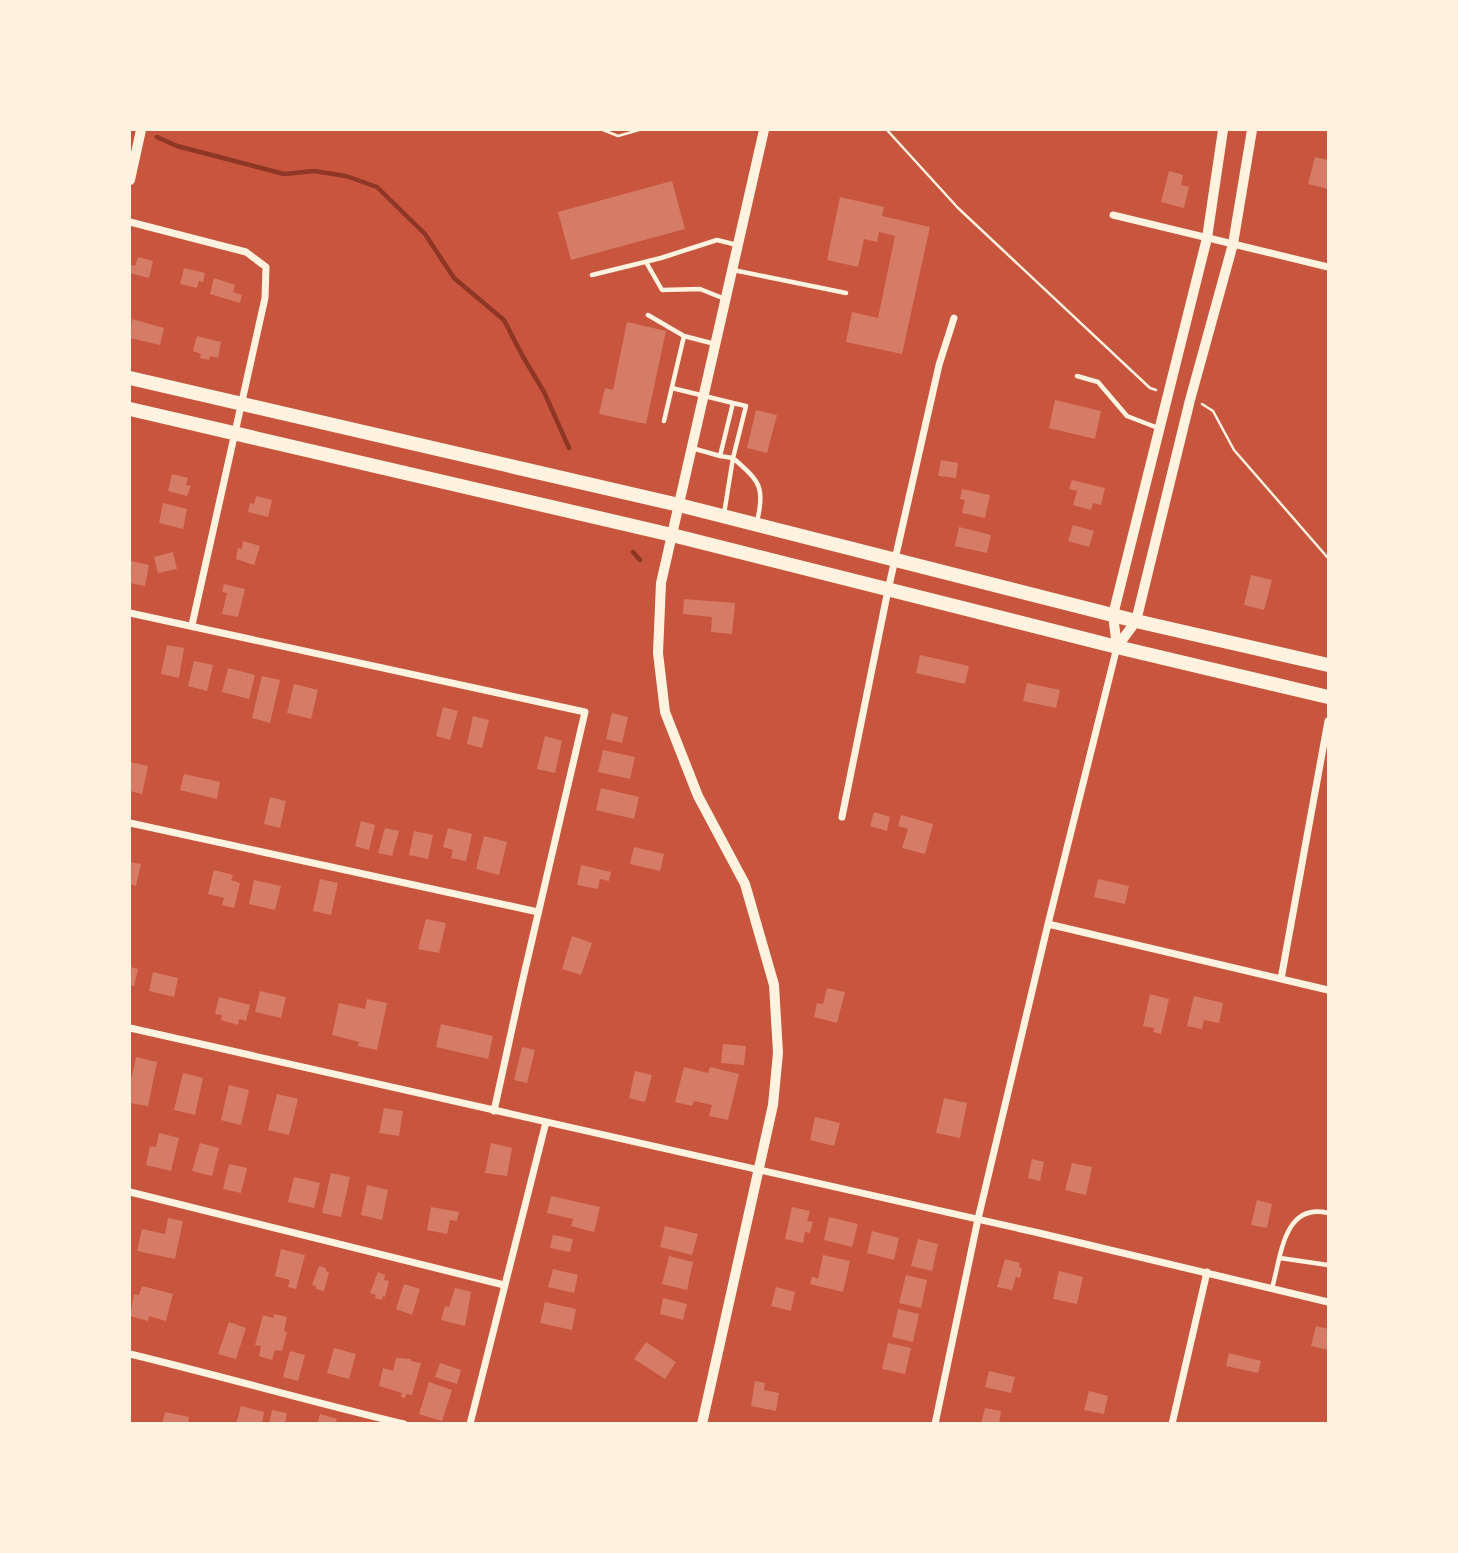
<svg xmlns="http://www.w3.org/2000/svg" width="1458" height="1553" viewBox="0 0 1458 1553" font-family="Ubuntu,sans-serif">
<style>
.lines{fill:none;stroke-linecap:round;stroke-linejoin:round}
.stream{stroke:#8f3625;stroke-width:4.5}
.building{fill:#d67c66}
.path{stroke:#fff3e0;stroke-width:2.5}
.service{stroke:#fff3e0;stroke-width:4.5}
.minor{stroke:#fff3e0;stroke-width:7}
.tertiary{stroke:#fff3e0;stroke-width:10}
.trunk{stroke:#fff3e0;stroke-width:14}
</style>
<rect width="100%" height="100%" fill="#c8553d"/>
<g class="lines">
<!-- stream -->
<path class="stream" d="M157 137 177 146 284 174 314 171 346 176 377 187 425 234 454 278 504 320 522 355 544 392 569 448
M633 552 640 560"/>
</g>
<!-- building -->
<path class="building" d="M1315 157 1328 160V189L1308 184Z
M1169 171 1183 175 1181 185 1189 187 1184 208 1161 202Z
M672 181 685 229 571 260 558 212Z
M840 197 884 207 882 216 930 227 902 354 846 342 852 312 878 318 895 236 879 232 877 242 864 239 858 267 827 260Z
M138 257 153 261 149 278 130 273 131 265 135 266Z
M184 268 205 273 203 282 199 281 197 288 180 284Z
M214 278 235 285 233 292 242 295 240 303 210 294Z
M132 319 164 328 160 345 130 338Z
M627 322 666 331 646 424 599 414 605 388 613 390Z
M197 336 221 342 218 358 210 356 209 360 200 358 201 354 193 351Z
M1055 400 1101 411 1095 439 1049 428Z
M756 410 777 415 767 453 747 448Z
M941 460 958 463 956 478 938 476Z
M172 474 188 478 186 485 191 486 187 496 168 491Z
M1072 480 1105 488 1101 505 1093 503 1091 510 1073 505 1077 491 1069 489Z
M962 489 990 495 985 518 962 513 965 500 960 499Z
M256 496 272 500 268 517 248 512 250 503 254 504Z
M163 503 187 509 183 529 159 523Z
M1073 525 1094 531 1089 547 1068 541Z
M959 527 991 535 987 553 955 546Z
M243 541 260 546 254 565 236 559 238 548 242 549Z
M173 552 177 569 158 573 154 557Z
M130 561 149 565 145 586 130 583Z
M1251 575 1272 580 1264 610 1244 605Z
M224 584 245 589 238 617 222 614 227 593 222 592Z
M684 599 735 603 732 634 711 632 712 617 683 614Z
M167 645 184 648 179 678 161 674Z
M920 655 969 666 965 684 916 673Z
M194 661 213 665 207 691 188 686Z
M228 668 255 675 249 699 222 692Z
M262 676 280 680 270 723 252 718Z
M1027 683 1060 690 1056 708 1023 701Z
M294 684 318 690 311 719 287 713Z
M443 707 458 711 450 740 436 736Z
M612 713 628 717 622 743 606 739Z
M473 716 489 720 482 748 467 744Z
M545 736 562 741 555 773 537 769Z
M603 750 635 757 630 779 598 772Z
M130 762 148 766 142 794 130 791Z
M184 774 220 782 217 799 180 790Z
M601 788 639 797 634 819 596 810Z
M270 797 286 801 280 828 264 824Z
M874 812 890 817 887 831 870 826Z
M901 815 933 824 925 854 902 848 908 829 898 826Z
M361 821 375 825 369 850 355 846Z
M385 828 399 831 392 856 378 853Z
M448 828 472 834 466 861 451 858 453 850 443 847Z
M414 831 433 835 428 859 409 855Z
M484 836 507 842 499 875 476 869Z
M634 847 664 854 660 871 630 864Z
M130 862 141 864 136 886 130 884Z
M581 865 611 872 609 881 600 879 598 889 577 885Z
M214 870 233 875 231 880 240 883 234 908 222 905 224 898 208 894Z
M320 879 338 883 331 915 313 911Z
M1098 879 1129 886 1125 904 1094 897Z
M254 880 281 886 275 910 249 904Z
M426 919 446 923 439 953 418 949Z
M572 936 592 943 581 975 562 969Z
M130 967 138 969 134 986 130 985Z
M153 972 178 978 174 997 149 991Z
M827 988 845 992 837 1023 814 1017 817 1003 823 1004Z
M260 991 286 997 281 1018 255 1012Z
M1150 994 1169 999 1161 1034 1153 1032 1154 1028 1143 1026Z
M1194 996 1223 1003 1219 1023 1204 1020 1202 1029 1187 1026Z
M219 997 250 1005 246 1021 239 1019 238 1025 221 1020 222 1015 215 1014Z
M367 999 387 1003 377 1050 358 1046 359 1042 332 1035 339 1003 365 1009Z
M441 1024 493 1036 488 1059 436 1047Z
M723 1044 746 1046 744 1065 721 1063Z
M522 1047 535 1050 527 1083 514 1080Z
M136 1057 157 1062 148 1106 130 1103V1085Z
M684 1067 708 1073 710 1067 739 1074 728 1120 709 1116 712 1105 694 1101 692 1106 675 1102Z
M635 1071 652 1075 645 1102 629 1098Z
M183 1073 203 1078 195 1115 174 1110Z
M229 1085 249 1090 241 1125 221 1120Z
M277 1094 298 1099 289 1135 268 1130Z
M944 1098 967 1103 960 1138 936 1133Z
M384 1108 403 1111 399 1136 379 1133Z
M815 1117 840 1123 834 1146 810 1140Z
M159 1133 179 1138 171 1171 146 1165 150 1146 156 1147Z
M200 1143 219 1148 212 1176 192 1171Z
M491 1143 512 1148 507 1176 485 1173Z
M1032 1159 1044 1162 1040 1181 1028 1178Z
M1072 1163 1092 1167 1086 1195 1065 1190Z
M229 1164 247 1168 241 1193 223 1189Z
M331 1173 350 1177 341 1217 322 1213Z
M294 1177 320 1183 314 1208 288 1202Z
M367 1185 388 1190 382 1220 361 1215Z
M551 1196 600 1207 594 1232 571 1226 573 1219 547 1213Z
M1257 1200 1272 1204 1267 1228 1251 1225Z
M431 1207 459 1212 457 1221 450 1220 447 1234 427 1230Z
M792 1207 810 1211 807 1221 813 1222 810 1233 805 1232 803 1243 785 1239Z
M829 1217 858 1224 852 1247 824 1240Z
M168 1218 183 1221 175 1259 137 1251 142 1229 165 1234Z
M665 1226 698 1234 692 1255 660 1247Z
M872 1231 899 1238 894 1260 867 1253Z
M553 1235 573 1239 570 1252 550 1248Z
M918 1239 938 1244 932 1271 911 1266Z
M281 1249 305 1255 296 1289 288 1287 290 1280 275 1276Z
M823 1255 850 1261 843 1292 810 1284 812 1276 818 1279Z
M669 1256 693 1262 687 1290 662 1284Z
M1005 1259 1020 1263 1019 1267 1022 1268 1020 1278 1016 1277 1012 1290 997 1287Z
M319 1266 326 1268V1271L329 1272 324 1291 316 1289V1286L312 1285Z
M553 1269 578 1275 574 1293 548 1287Z
M1059 1271 1083 1277 1077 1304 1053 1299Z
M378 1272 385 1275 384 1280 389 1281 385 1297 383 1296 382 1300 375 1298 376 1295 370 1293Z
M906 1275 927 1280 921 1308 899 1303Z
M404 1284 420 1289 412 1315 396 1309Z
M142 1286 173 1294 166 1321 149 1316 148 1321 130 1316 134 1294 139 1295Z
M776 1287 795 1292 791 1311 771 1306Z
M455 1288 471 1292 465 1326 441 1320 445 1306 449 1307Z
M663 1298 687 1304 683 1320 660 1314Z
M545 1302 576 1309 572 1330 540 1323Z
M898 1309 919 1314 913 1342 892 1337Z
M274 1314 287 1317 284 1331 287 1332 282 1351 275 1350 272 1360 259 1356 261 1346 255 1345 263 1315 273 1318Z
M229 1322 246 1328 236 1359 218 1354Z
M1316 1326 1328 1329V1350L1311 1346Z
M646 1342 676 1362 665 1379 634 1359Z
M888 1343 911 1348 905 1374 882 1369Z
M334 1348 356 1354 349 1379 327 1373Z
M290 1351 305 1355 298 1381 283 1377Z
M1229 1353 1261 1361 1258 1373 1226 1366Z
M396 1358 411 1359V1361L421 1363 412 1395 406 1394 405 1398 401 1397 402 1393 379 1386 383 1368 393 1371Z
M440 1363 461 1370 457 1384 435 1377Z
M989 1371 1015 1377 1011 1393 985 1387Z
M755 1381 765 1383 764 1390 779 1393 776 1411 751 1406Z
M429 1382 452 1390 442 1421 419 1414Z
M1089 1391 1108 1396 1104 1414 1084 1410Z
M241 1406 264 1412 262 1424H236Z
M985 1408 1001 1411 999 1424H981Z
M272 1410 287 1413 285 1424H269Z
M165 1412 189 1417 188 1424H162Z
M320 1414 337 1419 335 1424H317Z"/>
<g class="lines">
<!-- path -->
<path class="path" d="M603 130 618 136 639 130
M887 130 958 208 1150 388 1156 390
M1202 404 1213 411 1234 450 1328 558"/>
<!-- service -->
<path class="service" d="M646 262 662 290 700 289 725 299
M733 270 846 293
M592 275 661 258 717 240 737 245
M648 315 684 336 715 344
M1077 376 1098 382 1127 416 1158 428
M672 388 733 403 720 456 692 448
M664 421 684 336
M720 456 733 458 746 406 733 403
M724 514 733 458C758 480 766 486 757 521
M1280 1258 1328 1265
M1272 1288C1281 1258 1283 1202 1328 1213"/>
<!-- minor -->
<path class="minor" d="M1113 215 1328 267
M130 222 246 252 266 267 265 298 192 625
M130 613 585 712 522 983 494 1111
M842 817 888 590 939 365 954 318
M130 823 538 912
M1048 924 1328 990
M1281 979 1328 721
M130 1028 1039 1233 1328 1302
M130 1192 504 1285
M130 1354C221 1376 312 1402 404 1424
M470 1424 546 1122
M935 1424 978 1219 1048 924 1117 647
M1172 1424 1207 1272"/>
<!-- tertiary -->
<path class="tertiary" d="M130 180 141 130
M1117 647 1136 621 1190 400 1233 244 1252 130
M1117 647 1113 615 1207 238 1223 130
M702 1424 773 1105 778 1053 774 985 745 884 698 796 665 712 658 653 661 583 764 130"/>
<!-- trunk -->
<path class="trunk" d="M130 378 679 505 1136 621 1328 665
M130 409 672 535 1117 647 1328 697"/>
</g>
<!-- border -->
<rect width="1458" height="1553" fill="none" stroke="#fff3e0" stroke-width="262"/>
</svg>
